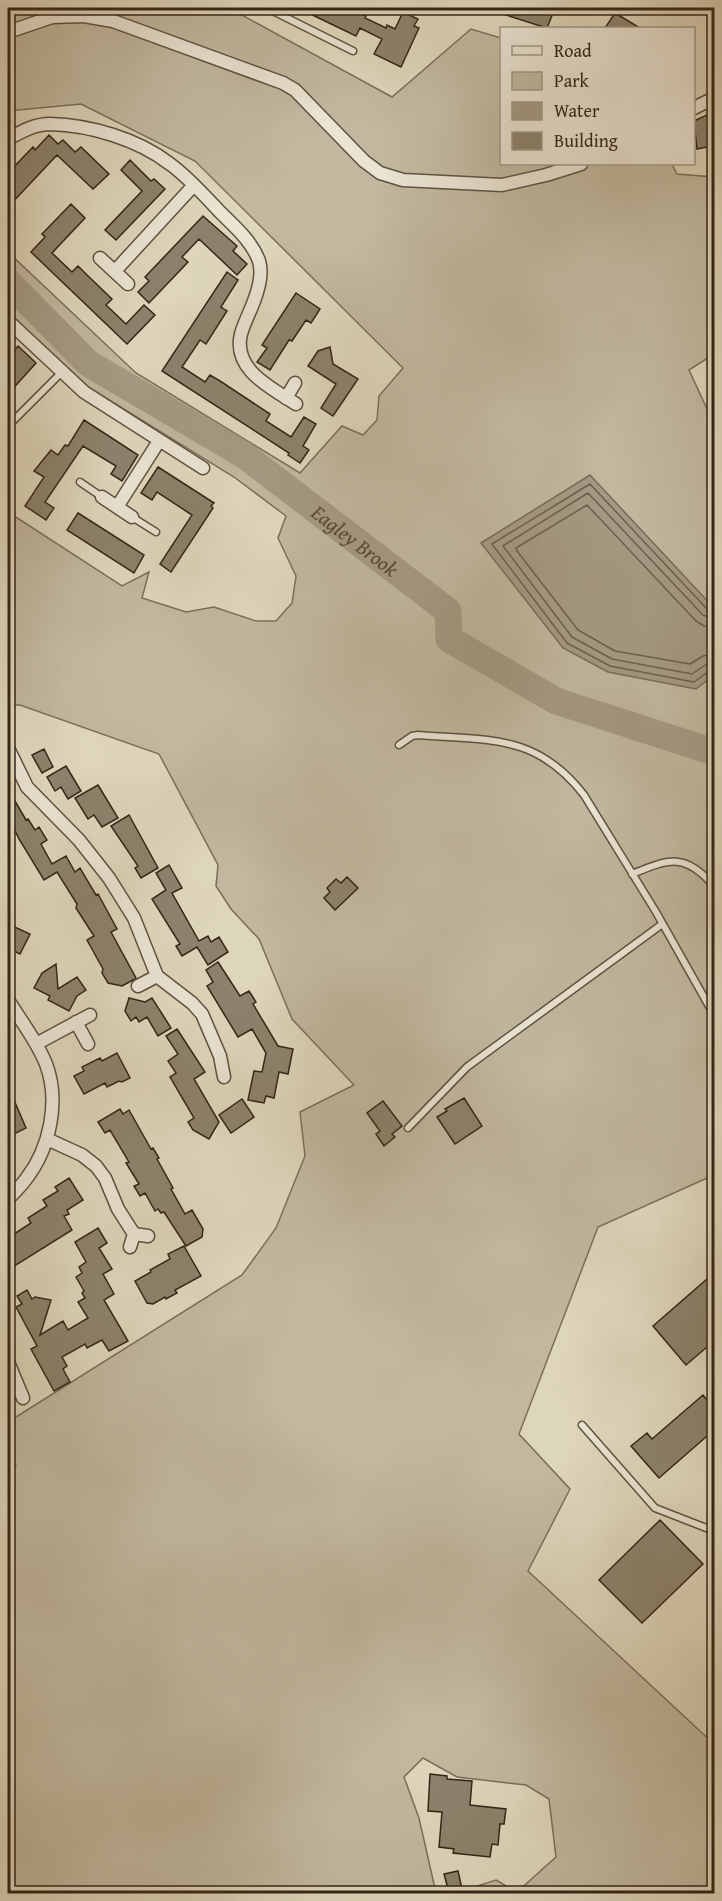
<svg xmlns="http://www.w3.org/2000/svg" width="722" height="1901" viewBox="0 0 722 1901" font-family="'Gentium Book Plus',serif">
<style>
.green{fill:#c1b89f;stroke:#7a6f5b;stroke-width:1.5}
.water{fill:#a49a83;stroke:#776c58;stroke-width:1.5}
.lines{fill:none;stroke-linecap:round;stroke-linejoin:round}
.shore{stroke:#6c604d;stroke-width:1.5}
.river{stroke:#a49a83;stroke-width:27}
.building{fill:#8c826c;stroke:#342617;stroke-width:1.5}
.service-casing{stroke:#5e5240;stroke-width:9}
.minor-casing{stroke:#5e5240;stroke-width:15}
.service{stroke:#eae4d3;stroke-width:6}
.minor{stroke:#eae4d3;stroke-width:12}
.labels{text-anchor:middle;dominant-baseline:central;stroke-width:6;stroke-linejoin:round;paint-order:stroke}
.water-label{font-size:21px;font-style:italic;fill:#564937;stroke:#eae4d3}
</style>
<rect width="100%" height="100%" fill="#ded6bb"/>
<filter id="stains"><feTurbulence type="fractalNoise" baseFrequency=".00333" numOctaves="4"/><feColorMatrix values="0 0 0 0 .2 0 0 0 0 .09 0 0 0 0 .02 0 0 0 .5 -.17"/></filter>
<radialGradient id="worn" r=".72"><stop offset=".6" stop-color="#630" stop-opacity="0"/><stop offset="1" stop-color="#630" stop-opacity=".3"/></radialGradient>
<!-- green -->
<path class="green" d="M8 8H229L392 97 471 29 501 38 502 164H672L677 174 714 177V354L689 370 714 424V1175L598 1227 519 1434 570 1489 528 1571 714 1744V1893H516L556 1857 549 1799 526 1785 457 1777 423 1758 404 1777 419 1818 436 1893H8V1472L16 1466 8 1452V1422L242 1275 276 1228 305 1156 300 1112 354 1085 292 1019 259 939 231 909 216 886 218 865 159 754 20 705H8V512L122 586 149 572 142 598 186 612 214 607 256 621H276L292 603 296 576 278 538 286 516 234 477 88 387 8 313V252L136 373 300 473 342 426 363 435 377 420 379 396 403 368 195 161 81 104 8 111Z
M496 1880 513 1890 515 1893H469L471 1888Z"/>
<!-- water -->
<path class="water" d="M590 475 714 608V675L696 689 608 672 563 648 481 543Z"/>
<g class="lines">
<!-- shore -->
<path class="shore" d="M714 611 707 609 590 484 492 544 567 643 610 666 694 682 709 671 714 670
M714 619 703 615 588 493 503 546 572 637 612 659 692 674 707 664 714 663
M714 628 704 626 696 621 587 505 516 548 517 551 578 630 615 651 690 664 703 656 714 654"/>
<!-- river -->
<path class="river" id="s1" d="M8 282 88 363 244 455 448 611 449 639 556 701 714 752"/>
</g>
<!-- building -->
<path class="building" d="M298 8H350L366 16 365 18 386 28 387 25 395 29 403 12 418 19 414 26 419 28 401 67 374 54 382 39 360 28 356 36Z
M491 8H555L547 28 490 10Z
M615 13 640 28H605Z
M709 114 714 140H712V146L697 149 694 121Z
M49 135 58 144 63 140 75 152 81 147 109 174 93 189 57 155 8 207V173L33 147 35 150Z
M130 160 151 181 154 179 165 189 116 240 105 230 142 191 121 170Z
M71 204 85 218 52 253 72 272 78 266 86 274 112 299 106 305 126 324 144 305 155 315 127 344 31 252 45 237 42 234Z
M203 216 237 246 233 251 247 264 237 275 199 239 182 257 188 262 149 303 138 292 149 281 145 277Z
M227 272 238 280 221 307 227 311 206 344 200 340 182 367 205 382 210 375 220 381 270 414 266 421 291 437 304 417 316 424 303 446 309 450 300 463 288 455 289 453 162 371Z
M296 293 320 309 311 323 306 320 292 341 289 340 270 370 257 362 267 348 262 345Z
M18 346 36 363 8 394V358Z
M330 347 333 364 358 379 333 416 321 408 336 384 308 366 318 351Z
M84 420 138 455 122 481 111 474 116 466 83 446 45 502 54 508 46 520 25 506 44 477 34 471 51 450 58 455 65 445 68 446Z
M158 467 214 503 211 506 213 508 171 572 160 564 192 515 157 492 152 500 141 493Z
M78 513 144 555 134 573 67 530Z
M44 749 53 767 42 773 32 755Z
M66 766 81 791 68 799 61 787 55 791 47 777Z
M98 785 118 818 102 827 94 815 88 819 75 798Z
M8 789 26 820 28 819 35 830 39 827 47 840 41 844 52 864 66 856 75 872 80 868 96 895 98 894 117 929 111 932 136 978 133 980 122 986 108 983 102 973 103 969 87 940 94 936 76 908 77 904 57 872 44 880 19 839 8 816Z
M129 815 158 868 141 878 135 868 138 866 111 826Z
M169 865 182 888 172 893 199 941 208 936 211 942 219 937 228 952 208 965 197 947 182 956 176 946 180 944 152 899 166 890 156 873Z
M347 877 358 888 335 910 324 898 330 892 327 888 336 879 341 883Z
M8 924 30 934 20 954 8 948Z
M218 962 240 996 249 991 256 1002 253 1004 278 1046 293 1049 288 1074 279 1072 274 1098 266 1096 264 1103 248 1100 254 1071 262 1072 266 1053 252 1029 238 1037 207 986 213 982 206 970Z
M56 964 58 989 77 977 86 990 77 996 69 1011 48 1000 50 996 34 988 42 973Z
M129 998 145 1002 152 998 171 1028 158 1036 147 1017 139 1022 136 1017 131 1021 125 1011Z
M177 1029 205 1072 194 1079 219 1122 209 1139 193 1130 188 1122 194 1118 170 1077 176 1073 168 1061 178 1054 166 1036Z
M117 1053 130 1078 122 1082 119 1081 107 1087 105 1083 84 1094 74 1076 84 1071 82 1067 100 1058 102 1061Z
M8 1086 26 1128 8 1137Z
M464 1098 482 1126 455 1144 437 1117 447 1111 445 1109Z
M242 1099 254 1117 231 1133 219 1115Z
M383 1101 402 1126 392 1134 395 1137 384 1146 376 1134 380 1131 367 1113Z
M120 1109 123 1114 129 1110 151 1149 153 1148 159 1158 157 1159 173 1188 171 1189 185 1214 192 1210 203 1229 202 1237 186 1246 164 1212 161 1213 158 1209 155 1211 145 1193 140 1196 134 1186 139 1184 126 1163 129 1162 110 1130 105 1133 98 1122Z
M69 1178 83 1200 67 1210 69 1214 64 1216 72 1230 8 1270V1238L31 1223 28 1218 47 1206 43 1200 58 1191 55 1187Z
M98 1228 107 1243 99 1248 112 1269 103 1274 114 1294 104 1300 128 1341 109 1351 102 1340 87 1348 85 1344 62 1357 67 1366 63 1369 70 1382 54 1391 31 1349 37 1346 16 1307 22 1304 17 1296 27 1290 32 1299 35 1297 51 1300 40 1335 63 1321 68 1330 88 1318 78 1302 85 1298 82 1293 84 1291 76 1277 82 1273 79 1267 86 1262 75 1242Z
M184 1246 201 1276 175 1290 177 1293 166 1299 165 1297 153 1304 147 1303 135 1281 151 1272 150 1270 170 1259 168 1254Z
M714 1273V1341L686 1365 653 1326Z
M703 1395 714 1409V1430L659 1478 631 1446 647 1433 652 1439Z
M660 1520 703 1564 642 1623 599 1580Z
M430 1774 447 1776V1779L472 1781 470 1805 506 1809 504 1824H500L498 1845 492 1844 490 1857 453 1853 454 1849 439 1847 442 1812 428 1811Z
M458 1871 462 1889 449 1892 444 1874Z"/>
<g class="lines">
<defs>
<path id="service" d="M267 8 353 51
M8 426 62 372
M80 482 102 497
M132 517 156 532
M399 745 412 736 418 735C489 741 536 733 584 795L656 912 714 1015
M632 874C669 859 685 852 714 886
M408 1128 467 1067 661 925
M582 1425 655 1508 714 1531"/>
<path id="minor" d="M8 32 52 17 84 16 113 21 283 83 295 90 364 161 380 173 403 180 502 185 546 175 581 164
M694 108 714 98
M8 139C21 132 34 124 50 124 90 125 138 139 170 164 188 177 204 195 219 211 233 225 252 241 259 261 263 274 259 288 254 301 250 312 244 323 241 334 232 370 272 388 296 404
M100 258 128 284
M115 271 194 185
M8 321 84 392 203 468
M286 398 295 383
M102 497 132 517
M117 507 159 441
M8 748 27 787 79 840 109 878 134 918 157 976 192 1003 202 1014 220 1056 224 1077
M138 986 157 976
M8 1000C21 1021 37 1041 46 1064 60 1101 50 1148 26 1179 21 1186 14 1193 8 1199
M76 1022 88 1044
M36 1044 90 1015
M47 1139 82 1155 96 1166 105 1178 118 1209 134 1234
M130 1247 134 1234 148 1236
M8 1362 23 1398"/>
</defs>
<!-- service casing -->
<use href="#service" class="service-casing"/>
<!-- minor casing -->
<use href="#minor" class="minor-casing"/>
<!-- service -->
<use href="#service" class="service"/>
<!-- minor -->
<use href="#minor" class="minor"/>
</g>
<g class="labels">
<!-- water labels -->
<g class="water-label">
<text stroke="none"><textPath href="#s1" startOffset="435">Eagley Brook</textPath></text>
</g>
</g>
<!-- margin -->
<rect width="722" height="1901" fill="none" stroke="#ded6bb" stroke-width="30"/>
<rect x="9" y="9" width="704" height="1883" fill="none" stroke="#342617" stroke-width="3"/>
<rect x="15" y="15" width="692" height="1871" fill="none" stroke="#342617" stroke-width="1.5"/>
<!-- legend -->
<rect x="500" y="27" width="195" height="138" fill="#eae4d3" stroke="#a19888" stroke-width="1.5"/>
<rect x="512" y="46" width="30" height="9" fill="#eae4d3" stroke="#a19888" stroke-width="1.5"/>
<text x="554" y="57" font-size="18" fill="#342617">Road</text>
<rect x="512" y="72" width="30" height="18" fill="#c1b89f" stroke="#a19888" stroke-width="1.5"/>
<text x="554" y="87" font-size="18" fill="#342617">Park</text>
<rect x="512" y="102" width="30" height="18" fill="#a49a83" stroke="#a19888" stroke-width="1.5"/>
<text x="554" y="117" font-size="18" fill="#342617">Water</text>
<rect x="512" y="132" width="30" height="18" fill="#8c826c" stroke="#a19888" stroke-width="1.5"/>
<text x="554" y="147" font-size="18" fill="#342617">Building</text>
<rect width="100%" height="100%" filter="url(#stains)"/>
<rect width="100%" height="100%" fill="url(#worn)"/>
</svg>
